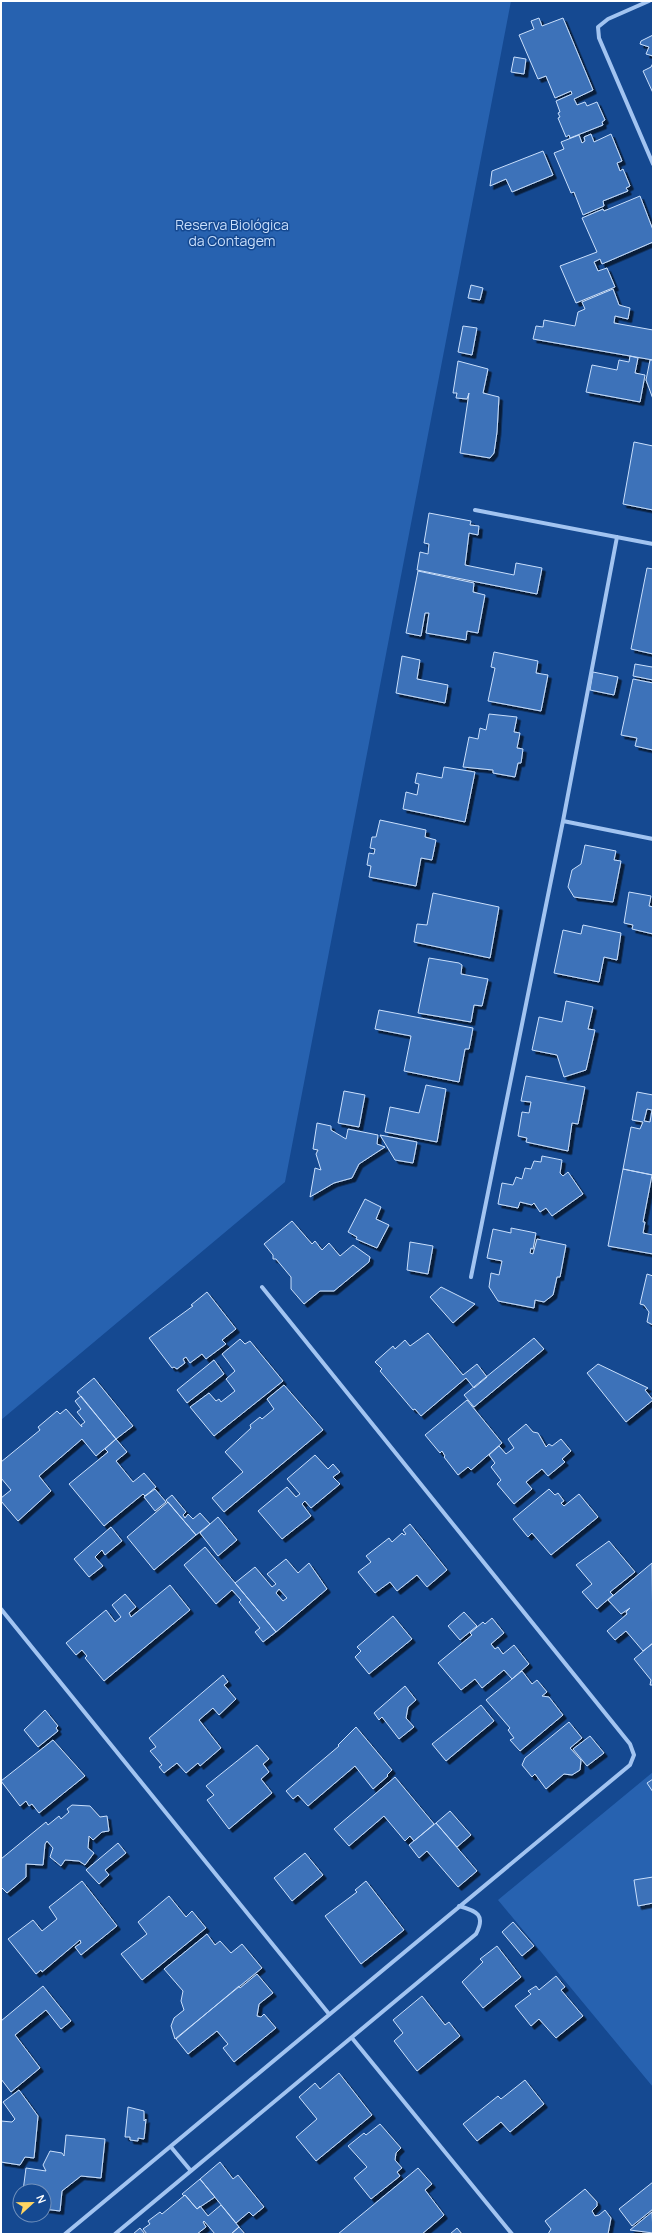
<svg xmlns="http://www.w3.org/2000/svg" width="654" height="2235" viewBox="0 0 654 2235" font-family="Manrope,sans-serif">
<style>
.green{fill:#2762b0}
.building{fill:#3d72b9;stroke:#c9dffc;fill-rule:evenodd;filter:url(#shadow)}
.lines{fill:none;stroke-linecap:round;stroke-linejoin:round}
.minor{stroke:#a2c4f1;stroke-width:4}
.labels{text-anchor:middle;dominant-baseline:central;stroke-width:3;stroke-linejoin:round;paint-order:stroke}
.park-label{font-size:14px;fill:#c9dffc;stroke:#154991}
</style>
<defs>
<filter id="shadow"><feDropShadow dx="3.5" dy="3.5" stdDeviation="0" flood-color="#0009"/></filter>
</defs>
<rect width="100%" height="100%" fill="#154991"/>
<!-- green -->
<path class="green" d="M1 1H511L285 1182 1 1420Z
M653 1772V2087L498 1900Z"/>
<!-- building -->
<path class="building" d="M539 18 542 26 563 18 593 90 574 99 577 105 585 102 587 106 597 102 605 120 602 122 603 125 570 138 569 135 566 137 558 118 560 117 558 113 560 112 556 101 572 94 571 91 555 98 546 76 538 79 519 35 534 29 531 21Z
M653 35V56L646 54 649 47 640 44 641 41Z
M514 57 526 59 524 74 511 72Z
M653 63V93L643 71 651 67Z
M591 134 594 142 611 134 622 161 617 163 620 171 623 169 630 186 626 188 628 191 603 201 604 206 583 215 574 192 571 193 554 153 564 149 561 142 579 135 582 143 585 141 584 137Z
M543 151 553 175 512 192 506 179 490 186 492 171Z
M640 196 653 230V242L602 264 600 259 594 262 598 271 607 268 615 287 576 303 560 266 597 252 582 218 603 209 604 211Z
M471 285 483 288 480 300 468 298Z
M613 289 619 305 630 308 628 319 615 316 614 323 653 330V360L533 339 536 326 543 327 544 320 575 326 578 312 585 309 582 302Z
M463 326 477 328 472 355 458 352Z
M630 356 638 358 635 373 645 375 640 402 586 392 592 365 617 370 619 360 629 362Z
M650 360H653V399L646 380Z
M458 361 488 369 483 393 499 397 497 432 494 453 490 458 460 453 469 393 467 399 456 398 457 393H453Z
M634 442 653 446V510L623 504Z
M429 513 471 521 470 525 479 526 478 535 469 533 465 565 514 575 516 563 542 568 537 594 417 570 420 552 428 554 429 544 424 543Z
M647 568 653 569V654L631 649Z
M418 571 474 583 473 592 485 595 478 633 467 631 466 640 426 633 429 613H425L421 636 406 633Z
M494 652 538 661 536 673 548 675 541 711 488 701 495 668 491 667Z
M402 656 420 660 417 679 448 685 445 703 396 693Z
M635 664 652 667 653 665V680L633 676Z
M593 672 618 677 614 695 590 690Z
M633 679 653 683V750L635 746 637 738 621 735Z
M489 714 517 717 514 732 520 733 517 748 523 749 521 763H518L515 777 493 773V770L463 767 469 737 478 739 480 728 486 730Z
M444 767 475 772 465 822 403 809 406 792 417 795 419 784 415 783 417 773 442 778Z
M380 820 426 830 425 837 436 840 432 860 421 858 416 886 369 877 371 866 367 865 369 853 374 854 375 849 370 848 372 837H376Z
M585 845 616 851 614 860 621 861 613 902 574 897 568 887 572 870 581 864Z
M629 892 651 896 649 906 653 907V934L632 929 633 925 624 923Z
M433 893 499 907 490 958 414 942 417 924 427 925Z
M583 925 621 933 617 960 604 957 599 982 554 973 563 930 581 934Z
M429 958 459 963 462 965 461 974 488 979 482 1006 474 1005 471 1022 418 1013Z
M566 1001 593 1007 588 1029 595 1030 586 1070 564 1077 557 1055 532 1050 539 1017 562 1022Z
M379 1010 473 1028 469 1049H465L459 1082 404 1071 411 1036 375 1029Z
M526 1076 585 1087 578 1124 572 1123 568 1151 526 1142 527 1138 518 1136 522 1112 529 1113 531 1102 521 1101Z
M426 1085 446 1089 437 1142 385 1132 390 1107 419 1113Z
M344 1091 365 1095 359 1127 338 1123Z
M637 1092 653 1095V1175L623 1169 631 1127 640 1129 643 1122 632 1120ZM647 1109 652 1110 650 1122 644 1121Z
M317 1123 331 1126V1130L346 1139 348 1129 378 1135 377 1144 385 1147 359 1164 352 1178 334 1183 310 1197 315 1168 321 1170 316 1154 318 1150 313 1149Z
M380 1135 417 1142 413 1163 395 1160Z
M542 1156 562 1160 560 1173 563 1176 568 1172 583 1194 552 1216 546 1208 540 1212 534 1203 532 1205 520 1202 518 1208 498 1204 502 1183 513 1185 516 1177 522 1179 525 1168 531 1169 534 1161 541 1162Z
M623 1169 652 1175 643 1222H645L643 1233 653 1235V1254L608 1246Z
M365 1199 381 1207 376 1219 389 1225 377 1248 356 1239 357 1237 348 1232Z
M292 1221 312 1244 315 1241 322 1250 329 1243 340 1256 353 1245 370 1257 369 1262 334 1291H320L304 1304 291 1289V1277L276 1259H273V1255L264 1244Z
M511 1228 536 1233 533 1249 531 1248 530 1253 533 1254 537 1239 566 1245 560 1277H557L553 1295 544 1302 535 1300 534 1308 498 1301 489 1287 491 1273 499 1275 502 1261 487 1258 493 1229 511 1233Z
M410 1242 433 1246 428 1274 407 1270Z
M647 1274 653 1276V1325L647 1322 649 1312 644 1305 640 1304Z
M441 1287 475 1304 453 1323 430 1297Z
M207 1292 236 1329 222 1340 226 1344 206 1359 202 1354 190 1363 186 1357 183 1359 185 1363 177 1369 174 1367 172 1368 149 1338 193 1306 191 1305Z
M428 1333 463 1375 477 1364 487 1377 474 1388 466 1378 421 1416 415 1409 413 1410 380 1371 382 1369 375 1362 393 1346 395 1349 405 1340 410 1346Z
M534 1338 544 1349 474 1407 464 1395Z
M240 1339 245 1344 250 1341 283 1381 214 1436 190 1407 209 1393 216 1401 219 1399 221 1402 235 1391 226 1379 235 1371 222 1354Z
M214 1360 224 1374 187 1403 177 1390Z
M598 1364 648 1388 645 1390 653 1400 626 1422 587 1373Z
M94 1378 133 1426 116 1439 77 1392Z
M284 1385 323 1430 224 1512 212 1498 243 1472 225 1452 251 1428 250 1425 260 1417 262 1419 274 1409 267 1399Z
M81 1396 116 1439 96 1456 82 1439 39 1476 51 1491 18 1521 1 1501V1498L11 1490 1 1478V1462L40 1430 38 1427 57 1411 60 1414 66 1409 82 1427 81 1425 85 1422 77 1412 81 1409 75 1401Z
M467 1400 502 1443 471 1470 468 1467 458 1475 444 1457 445 1456 442 1451 440 1453 425 1435Z
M526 1424 533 1432 538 1433 546 1447 549 1444 552 1446 561 1439 571 1451 562 1459 565 1462 548 1476 542 1469 526 1482 532 1489 514 1504 497 1484 501 1480 491 1467 495 1463 489 1455 499 1446 506 1454 514 1448 508 1439Z
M116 1439 127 1452 116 1461 133 1482 144 1473 156 1487 145 1496 143 1494 104 1526 69 1484 108 1452 105 1449Z
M315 1455 328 1469 333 1464 340 1472 333 1477 340 1484 311 1508 305 1501 302 1504 311 1516 282 1539 258 1511 287 1487 296 1497 300 1494 287 1479Z
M155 1489 166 1502 155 1511 144 1497Z
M549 1489 555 1495 558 1493 564 1501 561 1503 564 1506 579 1494 598 1517 551 1555 532 1533 528 1537 513 1519Z
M172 1495 186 1512 183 1515 185 1518 188 1514 193 1519 200 1513 210 1524 196 1535 166 1500Z
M168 1502 196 1535 154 1570 127 1537Z
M218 1517 237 1540 218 1556 200 1533Z
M410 1524 447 1570 427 1587 417 1575 397 1591 390 1582 375 1593 358 1572 371 1562 366 1556 389 1538 392 1542 402 1533 404 1535 406 1534 403 1530Z
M111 1527 122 1541 105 1555 102 1550 95 1557 103 1566 89 1577 74 1559Z
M609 1541 635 1572 610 1592 613 1595 597 1609 582 1592 592 1584 576 1565Z
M205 1547 276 1632 263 1642 255 1632 260 1628 239 1602 241 1600 232 1590 216 1604 184 1565Z
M286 1559 298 1573 309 1563 327 1589 276 1632 235 1583 255 1567 272 1587 276 1584 267 1574ZM279 1589 287 1598 283 1601 276 1593Z
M652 1563 653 1643 643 1651 626 1631 615 1640 607 1631 627 1614 626 1612 630 1608 621 1614 608 1600Z
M170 1585 190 1610 104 1681 85 1658 87 1656 82 1650 76 1655 66 1643 106 1610 115 1622 121 1617 112 1605 125 1594 136 1607 129 1613 131 1617Z
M464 1612 477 1626 460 1640 448 1626Z
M393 1616 412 1639 369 1674 355 1657 361 1651 357 1647Z
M492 1618 504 1633 491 1644 495 1649 498 1647 503 1654 514 1645 529 1664 512 1679 504 1670 482 1688 475 1679 461 1690 438 1663 472 1635 470 1633 483 1622 485 1624Z
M653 1643V1685H650L651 1680 634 1659Z
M522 1671 532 1684 537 1680 547 1692 542 1696 549 1697 563 1715 520 1751 510 1740 514 1738 508 1730 510 1728 486 1700Z
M223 1675 228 1682 224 1685 236 1699 219 1715 213 1708 199 1720 221 1748 200 1766 198 1763 186 1773 177 1763 164 1773 159 1767 162 1765 150 1751 156 1747 149 1738Z
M405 1686 416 1700 408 1707 406 1718 414 1727 399 1739 382 1717 379 1720 374 1713Z
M481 1705 494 1721 446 1761 432 1744Z
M45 1710 58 1726 56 1728 58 1731 38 1747 24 1730Z
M569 1722 582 1738 570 1748 581 1760 580 1770 572 1775 564 1774 546 1789 535 1774 532 1777 522 1765 525 1758Z
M356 1727 392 1770 387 1775 388 1776 373 1789 355 1766 308 1806 298 1795 293 1799 286 1791 339 1746 338 1745Z
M590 1736 604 1753 587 1766 573 1749Z
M53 1740 85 1776 39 1813 32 1804 29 1806 26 1801 20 1806 1 1781Z
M257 1745 269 1759 263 1764 269 1772 261 1779 272 1793 229 1829 207 1800 214 1795 206 1786Z
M395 1777 434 1824 414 1841 410 1836 405 1841 384 1816 349 1846 334 1829Z
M653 1779V1792L647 1783Z
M72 1805 90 1806 100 1817 107 1816 109 1831 102 1832 93 1840 89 1836 88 1848 94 1853 85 1865 79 1861 65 1860 61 1866 50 1857 53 1848 47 1841 45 1844 43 1865 26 1864V1877L7 1893 1 1887V1859L46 1822 48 1825 59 1816 61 1819 69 1812 67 1809Z
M450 1811 471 1835 457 1847 436 1823Z
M436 1823 477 1871 458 1887 427 1851 419 1858 409 1845Z
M118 1843 126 1853 105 1870 109 1875 99 1884 86 1870Z
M305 1853 323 1875 292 1901 274 1878Z
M653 1877V1903L638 1906 634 1880Z
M82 1881 117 1926 81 1955 75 1947 81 1943 80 1940 42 1972 41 1970 36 1974 8 1939 33 1920 42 1931 57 1919 49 1907Z
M366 1881 404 1930 361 1964 325 1916 357 1892 355 1890Z
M169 1896 186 1917 192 1911 206 1928 142 1980 121 1954 147 1934 138 1922Z
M513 1922 534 1946 522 1956 502 1932Z
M207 1934 215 1945 220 1941 231 1953 242 1944 262 1968 175 2039 171 2026 174 2018 184 2010 181 2001 183 1991 164 1969Z
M497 1946 521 1977 483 2008 462 1982 483 1962 480 1959Z
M257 1974 273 1993 259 2004 257 2016 261 2017 264 2014 276 2028 234 2062 223 2048 228 2044 217 2031 188 2054 176 2039 239 1986 240 1988Z
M556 1976 565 1987 561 1990 583 2016 556 2038 539 2019 531 2026 515 2006 531 1994 528 1991 536 1986 539 1990Z
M43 1986 71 2021 61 2029 46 2010 15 2035 40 2068 11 2092 1 2079V2021Z
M422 1996 445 2025 449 2022 460 2036 417 2071 394 2041 403 2033 393 2020Z
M339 2073 372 2115 316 2161 296 2137 317 2119 299 2097 315 2083 320 2089Z
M525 2080 544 2104 510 2132 501 2122 477 2141 463 2124 498 2096 501 2099Z
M19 2090 38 2116 34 2158 25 2157 20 2165 1 2162V2121L12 2122 15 2119 3 2102Z
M128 2107 144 2111V2121L146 2119 144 2139 138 2138V2141L130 2140V2137H125Z
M380 2124 401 2148 396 2153 395 2160 402 2168 397 2172 400 2176 371 2199 354 2178 367 2167 348 2146 364 2133 366 2135Z
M66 2135 105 2139 101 2178 81 2176 62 2191 60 2211 44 2209V2191H23L26 2168 46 2171 43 2165 50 2151 62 2153 64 2156Z
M220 2162 233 2179 238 2175 264 2207 253 2216 249 2212 236 2223 200 2179Z
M418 2168 432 2184 425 2190 444 2215 442 2217 422 2234H338Z
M200 2179 215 2197 197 2209 185 2195 184 2196 182 2194Z
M653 2182V2209L632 2226 619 2209Z
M585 2189 597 2202V2206L592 2211 595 2216 599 2215 605 2210 611 2218 608 2234H548L551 2229 545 2221Z
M185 2195 197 2209 200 2206 208 2216 221 2205 239 2227 231 2234H215L204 2221 203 2222 206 2227 197 2234H147L143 2229 150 2224 148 2221 160 2212 162 2214Z
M652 2212 653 2233 630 2230Z
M239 2227 245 2234H231Z
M140 2228 145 2234H133Z
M457 2228 462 2234H450Z"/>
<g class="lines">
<!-- minor -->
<path class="minor" d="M649 1 608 19 598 27 599 38 653 164
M475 510 653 544
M563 821 653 839
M471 1277 563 821 617 537
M1 1609 329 2014
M352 2038 512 2234
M171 2147 191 2171
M65 2234 630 1765 634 1755 630 1744 262 1287
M115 2234 476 1934C486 1915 477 1911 459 1906"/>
</g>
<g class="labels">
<!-- park labels -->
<g class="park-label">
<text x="232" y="224">Reserva Biológica<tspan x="232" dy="16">da Contagem</tspan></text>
</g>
</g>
<!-- border -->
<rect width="654" height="2235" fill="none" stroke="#ffffff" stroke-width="4"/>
<!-- north arrow -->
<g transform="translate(32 2203) rotate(68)"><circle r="19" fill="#154991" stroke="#7392bd"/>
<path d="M0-3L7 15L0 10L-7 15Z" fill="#ffd562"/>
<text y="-6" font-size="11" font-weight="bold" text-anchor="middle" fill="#ffffff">N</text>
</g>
</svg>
